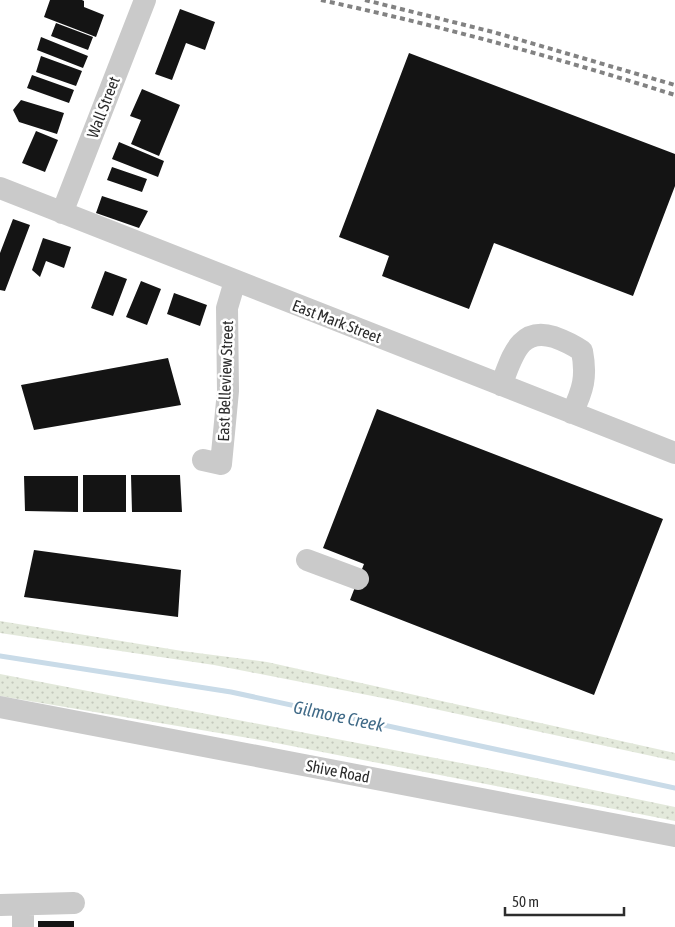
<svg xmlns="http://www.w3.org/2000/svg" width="675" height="927" viewBox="0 0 675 927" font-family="'Asap Condensed',sans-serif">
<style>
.grass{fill:url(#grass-dots)}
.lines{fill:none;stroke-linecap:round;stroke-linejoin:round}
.stream{stroke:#c9dbe8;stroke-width:5}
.building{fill:#141414}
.minor{stroke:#cacaca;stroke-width:22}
.rail{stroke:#828282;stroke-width:4;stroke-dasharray:5 4;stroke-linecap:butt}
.labels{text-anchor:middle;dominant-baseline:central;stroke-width:5;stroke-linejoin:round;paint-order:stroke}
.street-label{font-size:16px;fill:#2d2d2d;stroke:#fff}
.water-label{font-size:18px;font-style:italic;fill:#416b88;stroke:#fff}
</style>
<defs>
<pattern id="grass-dots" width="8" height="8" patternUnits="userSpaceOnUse" patternTransform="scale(1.25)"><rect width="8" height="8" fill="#e3e9db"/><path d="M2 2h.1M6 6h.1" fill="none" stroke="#c3c8bc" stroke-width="1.8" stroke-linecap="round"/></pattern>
</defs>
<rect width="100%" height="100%" fill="#fff"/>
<!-- grass -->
<path class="grass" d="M0 621 182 651 267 662 675 753V761L393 700 214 665 0 633Z
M0 674 487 768 675 807V821L266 741 0 696Z"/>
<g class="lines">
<!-- stream -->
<path class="stream" d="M0 656 231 692 675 788"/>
</g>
<!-- building -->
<path class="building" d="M50 0H82L84 1V7L104 15 96 37 44 17Z
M180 9 215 22 205 50 186 43 172 80 155 74Z
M56 23 93 37 88 50 51 36Z
M41 37 88 56 83 68 37 50Z
M409 53 675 154V186L633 296 494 243 469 309 382 276 389 256 339 237Z
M41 56 82 71 76 86 36 72Z
M32 75 74 90 69 103 27 88Z
M142 89 180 105 159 156 131 144 141 120 130 116Z
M21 100 64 113 57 134 19 122 13 110Z
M36 131 58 140 45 172 22 163Z
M119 142 164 161 158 177 112 159Z
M112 167 147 179 142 192 107 180Z
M102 196 148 211 139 228 96 213Z
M13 219 30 225 5 291 0 290V253Z
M43 238 71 247 64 268 46 261 40 277 32 270Z
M105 271 127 279 113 316 91 308Z
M141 281 161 289 147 325 126 317Z
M174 293 207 305 200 326 167 314Z
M168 358 181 405 34 430 21 385Z
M377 409 663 519 594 695 350 600 364 564 323 548Z
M83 475H126V512H83Z
M131 475H180L182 512H132Z
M24 476H78V512L25 511Z
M34 550 181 570 178 617 24 597Z
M38 921H74V927H38Z"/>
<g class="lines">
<!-- minor -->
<path class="minor" d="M0 188 675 453
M62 213 145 0
M501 385C512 359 518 326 554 337 565 341 572 344 582 351 587 377 583 390 572 413
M203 460 221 464 228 391 227 308 235 281
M307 560 358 579
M0 707 675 836
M0 905 74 903
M23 905V927"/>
<!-- rail -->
<path class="rail" d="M321 0C441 26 558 58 675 95
M365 0 493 32 675 85"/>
</g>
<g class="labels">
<!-- street labels -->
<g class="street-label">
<text transform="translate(103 107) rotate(-69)">Wall Street</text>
<text transform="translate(337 321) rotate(21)">East Mark Street</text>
<text transform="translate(225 381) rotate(-88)">East Belleview Street</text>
<text transform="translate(338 771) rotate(11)">Shive Road</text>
</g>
<!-- water labels -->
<g class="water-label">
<text transform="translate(339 716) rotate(12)">Gilmore Creek</text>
</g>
</g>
<!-- scale -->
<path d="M505 907v8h119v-8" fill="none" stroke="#2d2d2d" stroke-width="2.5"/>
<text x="512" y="907" font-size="15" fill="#2d2d2d" stroke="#ffffff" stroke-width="4" paint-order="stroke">50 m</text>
</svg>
